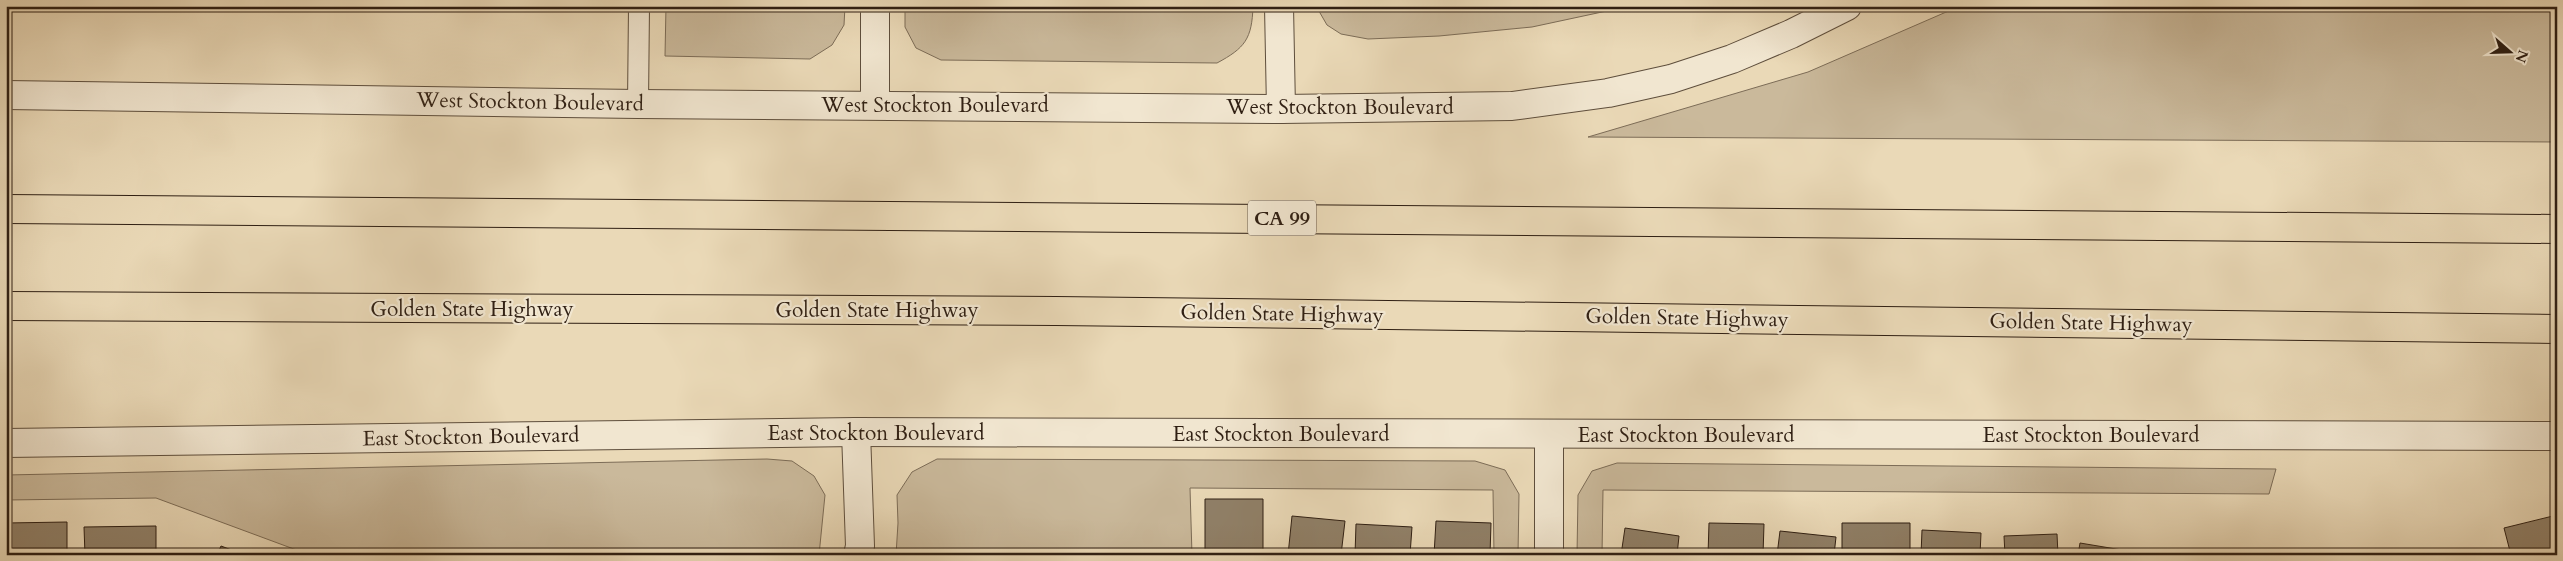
<svg xmlns="http://www.w3.org/2000/svg" width="2563" height="561" viewBox="0 0 2563 561" font-family="Cardo,serif">
<style>
.green{fill:#cab99b;stroke:#7c6c57}
.building{fill:#908068;stroke:#2f1f13}
.lines{fill:none;stroke-linecap:round;stroke-linejoin:round}
.service-casing{stroke:#5e4e3c;stroke-width:22}
.minor-casing{stroke:#5e4e3c;stroke-width:30}
.tertiary-casing{stroke:#5e4e3c;stroke-width:30}
.motorway-casing{stroke:#2f1f13;stroke-width:30}
.service{stroke:#f1e6d0;stroke-width:20}
.minor{stroke:#f1e6d0;stroke-width:28}
.tertiary{stroke:#f1e6d0;stroke-width:28}
.motorway{stroke:#ead9b7;stroke-width:28}
.labels{text-anchor:middle;dominant-baseline:central;stroke-width:4.5;stroke-linejoin:round;paint-order:stroke}
.shield{fill:#f1e6d0;stroke:#695b4c;stroke-width:1}
.shield-label{font-size:20px;font-weight:bold;fill:#2f1f13}
.street-label{font-size:21px;fill:#2f1f13;stroke:#f1e6d0}
</style>
<rect width="100%" height="100%" fill="#ead9b7"/>
<filter id="stains"><feTurbulence type="fractalNoise" baseFrequency=".004" numOctaves="4"/><feColorMatrix values="0 0 0 0 .2 0 0 0 0 .09 0 0 0 0 .02 0 0 0 .5 -.17"/></filter>
<radialGradient id="worn" r=".72"><stop offset=".6" stop-color="#630" stop-opacity="0"/><stop offset="1" stop-color="#630" stop-opacity=".3"/></radialGradient>
<!-- green -->
<path class="green" d="M666 6H845L844 25 832 45 810 59 665 56Z
M905 6H1253C1252 39 1245 48 1217 63L941 60 916 48 905 27Z
M1316 6H1630L1532 27 1439 36 1368 39 1341 34 1327 25Z
M1960 6H2557V142L1588 137 1808 72Z
M767 459 792 461 814 476 825 495 819 555H310L156 498 6 500V475Z
M937 459 1475 461 1505 470 1519 494 1518 555H1494L1493 490 1190 488 1192 555H896L898 523 897 495 912 472Z
M1617 463 2276 469 2269 494 1603 490 1602 555H1577L1578 495 1592 471Z"/>
<!-- building -->
<path class="building" d="M1205 499H1263V555H1205Z
M2557 515V555H2511L2504 528Z
M1292 516 1345 521 1341 555H1288Z
M1436 521 1491 523 1490 555H1434Z
M67 522V555H6V523Z
M1709 523 1764 524 1763 555H1708Z
M1842 523H1910V555H1842Z
M1356 524 1412 527 1410 555H1355Z
M156 526V555H85L84 527Z
M1625 528 1679 536 1677 555H1621Z
M1922 530 1981 533 1980 555H1921Z
M1780 531 1836 537 1834 555H1777Z
M2057 534 2058 555H2005L2004 536Z
M2080 543 2134 552V555H2078Z
M221 546 245 555H217Z"/>
<g class="lines">
<defs>
<path id="service" d="M638 104 639 6"/>
<path id="minor" d="M1279 6 1281 109
M875 104V6
M856 432 860 546 858 555
M1549 435V555"/>
<path id="tertiary" d="M6 95 638 104 1281 109 1512 106 1608 93 1671 79 1732 59 1791 34 1847 6
M6 443 856 432 2557 436"/>
<path id="motorway" d="M6 209 2557 229
M6 306 1056 311 2557 329"/>
</defs>
<!-- service casing -->
<use href="#service" class="service-casing"/>
<!-- minor casing -->
<use href="#minor" class="minor-casing"/>
<!-- tertiary casing -->
<use href="#tertiary" class="tertiary-casing"/>
<!-- motorway casing -->
<use href="#motorway" class="motorway-casing"/>
<!-- service -->
<use href="#service" class="service"/>
<!-- minor -->
<use href="#minor" class="minor"/>
<!-- tertiary -->
<use href="#tertiary" class="tertiary"/>
<!-- motorway -->
<use href="#motorway" class="motorway"/>
</g>
<g class="labels">
<!-- shield labels -->
<rect class="shield" x="1248" y="200.5" width="68" height="35" rx="4"/>
<g class="shield-label">
<text x="1282" y="218">CA 99</text>
</g>
<!-- street labels -->
<g class="street-label">
<text transform="translate(530 102) rotate(1)">West Stockton Boulevard</text>
<text x="935" y="105">West Stockton Boulevard</text>
<text x="1340" y="107">West Stockton Boulevard</text>
<text x="472" y="309">Golden State Highway</text>
<text x="877" y="310">Golden State Highway</text>
<text transform="translate(1282 314) rotate(1)">Golden State Highway</text>
<text transform="translate(1687 318) rotate(1)">Golden State Highway</text>
<text transform="translate(2091 323) rotate(1)">Golden State Highway</text>
<text x="876" y="433">East Stockton Boulevard</text>
<text x="1281" y="434">East Stockton Boulevard</text>
<text x="1686" y="435">East Stockton Boulevard</text>
<text x="2091" y="435">East Stockton Boulevard</text>
<text transform="translate(471 437) rotate(-1)">East Stockton Boulevard</text>
</g>
</g>
<!-- margin -->
<rect width="2563" height="561" fill="none" stroke="#ead9b7" stroke-width="25"/>
<rect x="8" y="8" width="2548" height="546" fill="none" stroke="#2f1f13" stroke-width="2.5"/>
<rect x="12" y="12" width="2538" height="536" fill="none" stroke="#2f1f13"/>
<!-- north arrow -->
<g transform="translate(2510 52) rotate(110)" stroke="#f1e6d0" stroke-width="4" paint-order="stroke">
<path d="M0-4L9 19L0 12L-9 19Z" fill="#2f1f13"/>
<text y="-8" font-size="14" font-weight="bold" text-anchor="middle" fill="#2f1f13">N</text>
</g>
<rect width="100%" height="100%" filter="url(#stains)"/>
<rect width="100%" height="100%" fill="url(#worn)"/>
</svg>
